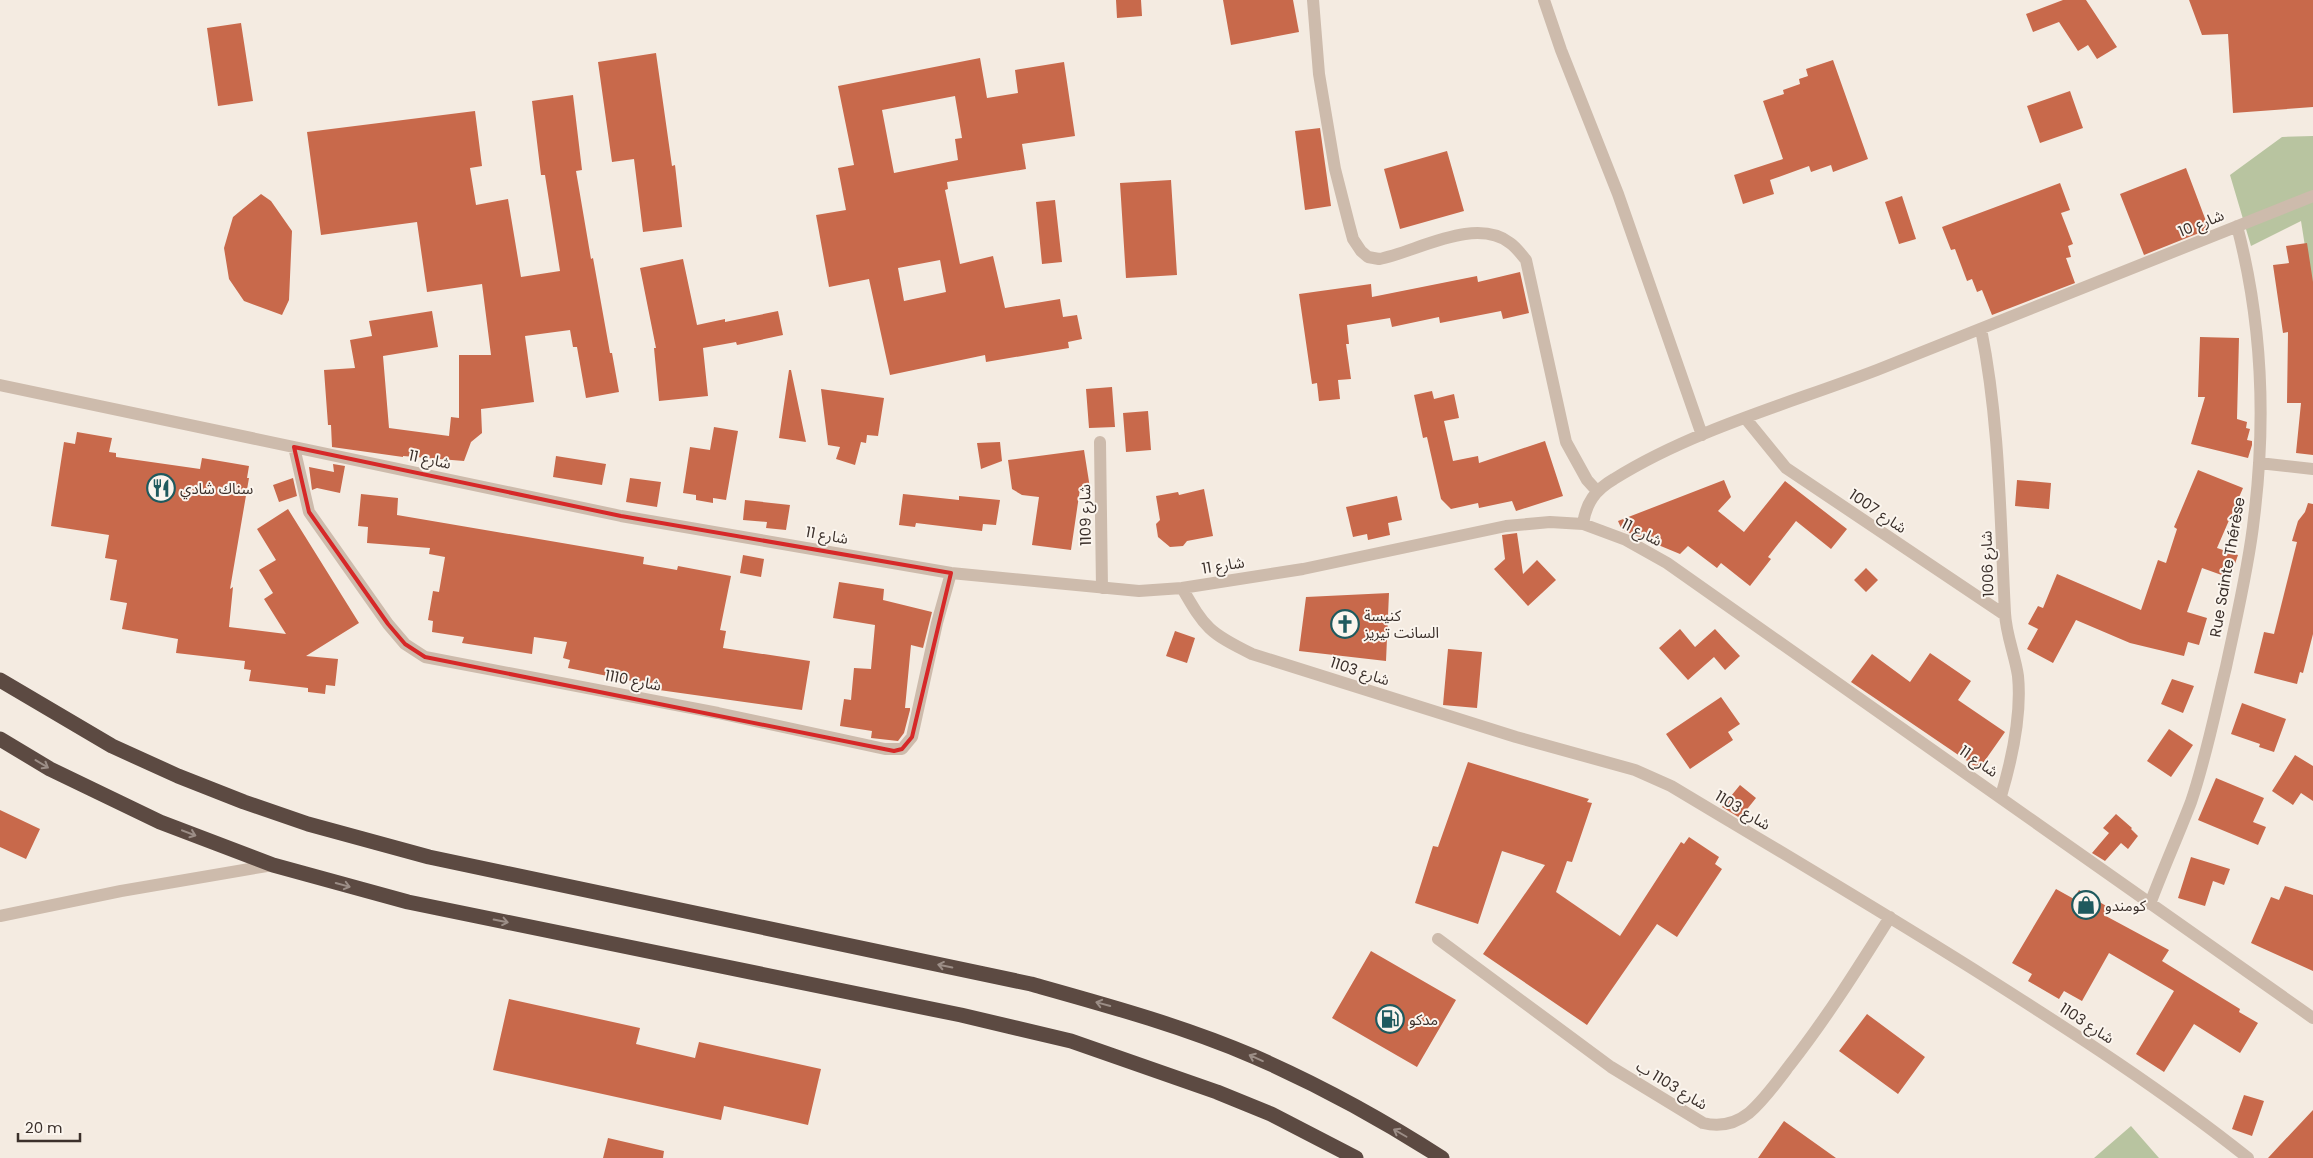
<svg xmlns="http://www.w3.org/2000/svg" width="2313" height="1158" viewBox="0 0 2313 1158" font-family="Poppins,'Noto Sans Arabic',sans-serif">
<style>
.green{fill:#b8c4a0}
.building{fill:#c8694b;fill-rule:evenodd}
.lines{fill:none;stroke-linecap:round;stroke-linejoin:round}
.minor{stroke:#cdbbac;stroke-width:12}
.highway{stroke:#5c4a42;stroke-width:15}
.oneway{stroke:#9c8e87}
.marked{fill:none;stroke:#d62828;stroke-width:4;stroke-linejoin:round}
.labels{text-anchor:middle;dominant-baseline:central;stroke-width:4;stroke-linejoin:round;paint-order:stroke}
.street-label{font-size:15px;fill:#3b302b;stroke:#fbf5ee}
.poi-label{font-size:15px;fill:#3b302b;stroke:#fbf5ee;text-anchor:start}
</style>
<rect width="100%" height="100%" fill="#f4ebe1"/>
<!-- green -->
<path class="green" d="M2313 136V297L2301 221 2251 246 2230 175 2282 137Z
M2131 1126 2159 1158H2094Z"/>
<!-- building -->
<path class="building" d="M1116 0H1141L1142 16 1117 18Z
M1223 0H1293L1299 32 1231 45Z
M2063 0H2086L2117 47 2097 59 2088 45 2078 51 2059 22 2033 32 2026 14Z
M2189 0H2313V107L2233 113 2228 34 2202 35Z
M241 23 253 101 218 106 207 28Z
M656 53 672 166 675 165 682 227 643 232 634 159 612 162 598 62Z
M980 58 987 98 1018 93 1015 70 1064 62 1075 136 1022 144 1026 169 947 182 948 189 945 190 960 264 993 256 1005 308 1060 299 1063 317 1077 315 1082 339 1068 342 1069 348 986 362 985 355 890 375 869 279 829 287 816 215 846 210 838 168 854 165 838 86ZM955 96 962 138 955 139 958 160 894 173 882 110ZM940 260 946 292 904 301 898 268Z
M1833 60 1868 159 1833 172 1831 165 1811 172 1809 166 1770 180 1774 194 1743 204 1734 175 1783 159 1763 101 1784 94 1783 90 1800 84 1799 79 1808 76 1806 69Z
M2070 91 2083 128 2040 143 2027 106Z
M573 95 582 170 576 171 591 259 593 258 610 353H612L619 392 586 398 577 347H573L570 330 525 336 534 402 481 409 482 433 471 442 464 461 403 456V457L332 447 331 425H328L324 370 355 368 350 340 372 336 369 321 432 311 438 347 383 356 389 428 449 436 451 417 459 418V355H491L482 284 427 292 417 222 321 235 307 132 475 111 482 166 470 168 476 205 508 199 521 277 560 271 545 175H541L532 101Z
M1320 128 1331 206 1305 210 1295 131Z
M1447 151 1464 211 1400 229 1384 169Z
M2186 168 2209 229 2144 255 2120 194Z
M1171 180 1177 275 1126 278 1120 183Z
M2060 183 2070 210 2061 213 2073 244 2068 246 2071 257 2066 258 2075 283 1992 315 1982 290 1977 292 1972 279 1967 281 1955 249 1951 250 1942 227Z
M261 194 271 201 292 231 289 300 282 315 244 301 229 279 224 248 233 217Z
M1902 196 1916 239 1899 244 1885 202Z
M1055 200 1062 262 1042 264 1036 202Z
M2307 243 2313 282V403H2311H2313V455L2296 453 2301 403H2287L2288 332 2283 333 2273 265 2289 263 2286 246Z
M683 259 697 325 725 319V322L778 311 783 335 737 345 736 342 703 348 708 396 659 401 654 348H656L640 268Z
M1520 272 1529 313 1503 319 1501 311 1440 323 1439 317 1392 327 1390 318 1347 325 1349 344H1346L1351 379 1338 380 1340 399 1319 401 1317 383 1312 384 1299 294 1371 284 1372 297 1477 276 1478 282Z
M2200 337 2239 338 2237 419 2247 422 2246 428 2250 429 2247 440 2252 441V445L2248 458 2191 444 2205 397H2198Z
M789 370H791L806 442 779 438Z
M1112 387 1115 427 1089 428 1086 389Z
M821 389 884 398 878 436 867 435 866 443 861 442 855 465 836 459 840 447 828 445Z
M1432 391 1434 399 1454 394 1459 418 1444 421 1453 461 1478 456 1479 463 1545 441 1563 496 1516 511 1512 501 1479 508 1478 503 1451 509 1441 499 1427 437 1423 438 1414 395Z
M1148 411 1151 450 1126 452 1123 413Z
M714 427 738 431 726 500 713 498V503L696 500V495L683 493 690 447 710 450Z
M77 432 112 438 109 452 116 453V457L200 469 202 458 249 466 247 478H249L230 589 233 587 229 627 286 634 264 599 273 593 259 570 276 560 257 529 288 509 359 623 306 656 338 659 335 686 326 685 325 694 308 692V688L249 681 251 670 244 669 245 661 176 653 178 639 122 629 127 603 110 600 117 560 105 558 109 535 51 526 64 442 75 444Z
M1000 442 1002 461 981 469 977 443Z
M1084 450 1090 488 1080 489 1071 550 1032 545 1039 497 1022 495 1012 489 1008 460Z
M556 456 606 464 602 485 553 477Z
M333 464 345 466 340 493 317 488 312 490 309 467 334 472Z
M2198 470 2243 488 2217 548 2238 555 2230 578 2202 568 2187 612 2207 618 2199 645 2188 642 2184 656 2130 643 2076 620 2053 663 2027 649 2038 629 2028 624 2038 606 2043 608 2057 574 2141 610 2158 560 2166 563 2177 529 2174 527Z
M293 478 297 496 279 502 273 485Z
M630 478 661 482 657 507 626 502Z
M1724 480 1731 497 1718 511 1744 532 1785 481 1847 529 1831 549 1796 521 1768 557 1771 559 1750 586 1721 563 1717 568 1688 546 1680 554 1622 530 1618 521Z
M2017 480 2051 483 2049 509 2015 506Z
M1204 489 1213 536 1187 541 1183 546 1170 547 1158 537 1156 524 1160 520 1156 496 1178 492 1179 495Z
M361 494 398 498 397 515 644 557 643 564 677 570 678 566 731 576 720 630 726 631 723 648 810 661 802 710 652 689V685L568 668 570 660 563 658 567 642 534 637 532 654 462 643 464 637 432 632 433 621 428 620 433 591 439 592 445 557 429 554 430 548 367 543 368 527 358 526Z
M903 494 959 500V496L1000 500 996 525 983 524 982 531 916 523 915 527 899 525Z
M1397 496 1402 520 1388 523 1390 535 1368 540 1367 534 1353 537 1346 507Z
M745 500 790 505 786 530 766 528 767 522 743 520Z
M2308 503 2313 504V634L2303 673 2300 672 2297 684 2254 673 2264 632 2274 634 2297 542 2292 541 2298 521 2305 512Z
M1517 533 1523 574 1537 560 1556 580 1528 606 1494 569 1505 559 1502 535Z
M743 555 764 559 761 577 740 573Z
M1866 568 1878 580 1866 592 1854 580Z
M839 582 884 589 883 600 932 612 923 648 911 645 905 708H910V710L904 733 898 741 871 738 872 731 840 726 844 699 851 700 854 668 871 669 875 625 833 618Z
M1389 593 1386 661 1299 651 1306 597Z
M1680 629 1695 647 1715 629 1740 656 1725 670 1714 657 1688 680 1659 648Z
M1175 631 1195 638 1187 663 1166 656Z
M1448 649 1482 652 1477 708 1443 705Z
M1930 653 1971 681 1958 700 2005 732 1979 769 1851 682 1872 654 1910 682Z
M2172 679 2194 686 2183 713 2161 704Z
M1721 697 1740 724 1728 732 1733 740 1690 769 1666 734Z
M2242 703 2286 719 2274 752 2259 747 2260 744 2231 734Z
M2169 729 2193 745 2171 777 2147 761Z
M2295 755 2313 766V801L2301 793 2293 805 2272 791Z
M1468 762 1589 799 1587 802 1592 803 1572 862 1567 861 1556 892 1620 936 1681 842 1684 844 1689 837 1719 857 1715 864 1722 869 1677 937 1657 924 1587 1025 1483 954 1545 865 1502 851 1478 924 1415 903 1433 846 1438 847Z
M2216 778 2264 798 2253 822 2266 827 2258 845 2198 820Z
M1740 785 1756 798 1740 818 1722 807Z
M0 810 40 829 26 859 0 847Z
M2116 814 2132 828 2131 829 2138 836 2128 849 2121 843 2105 861 2092 853 2109 833 2103 828Z
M2191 857 2230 869 2224 885 2213 881 2205 906 2178 898Z
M2285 886 2313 895V971L2251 943 2271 897 2279 900Z
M2056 889 2074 899 2079 890 2108 907 2104 915 2169 950 2162 961 2240 1009 2239 1012 2258 1023 2240 1053 2194 1024 2164 1072 2136 1054 2174 991 2109 953 2082 1001 2064 991 2059 999 2028 981 2032 974 2012 963Z
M1371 951 1456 1000 1417 1067 1332 1018Z
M509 999 640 1028 636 1044 695 1058 699 1042 821 1069 808 1125 724 1106 721 1120 493 1070Z
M1867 1014 1925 1057 1898 1094 1839 1051Z
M2244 1095 2264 1101 2252 1136 2232 1129Z
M2313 1110V1158H2268L2280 1145Z
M1784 1121 1836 1158H1758Z
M608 1138 664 1151 663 1158H603Z"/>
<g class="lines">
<!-- minor -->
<path class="minor" d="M1313 0 1319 74 1335 169 1349 224 1353 239 1361 251 1368 257 1379 259C1416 252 1475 216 1510 243 1516 247 1521 254 1526 260L1566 442 1587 480 1597 491
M1544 0 1561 50 1618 194 1702 435
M1981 329C2000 423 2000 518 2005 613 2006 635 2015 655 2018 676 2022 716 2012 759 2001 796
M0 385 621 516 951 573 1139 591 1182 588 1303 569 1506 526 1550 522 1583 524 1626 540 1667 563 2313 1018
M1746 419 1786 468 2005 615
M1100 442 1102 588
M294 447 309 512 388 624 405 644 425 657 718 713 885 749H902L912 737 937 623 951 573
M2259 463 2313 469
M1583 524C1586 503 1595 490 1614 479 1692 430 1791 403 1877 370 2023 313 2168 254 2313 196
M1182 588C1205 628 1209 633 1252 654L1516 737 1635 770 1671 786C1776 849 1881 911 1984 976 2074 1033 2164 1091 2248 1158
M2150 904C2163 869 2178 836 2191 802 2206 758 2215 712 2226 667 2236 619 2249 566 2254 518 2266 421 2262 321 2237 226
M0 916 121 891 273 865
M1438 939 1611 1067 1703 1123C1719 1127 1735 1124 1749 1113 1764 1100 1777 1082 1789 1066 1826 1019 1858 968 1890 917"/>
<!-- highway -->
<path class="highway" d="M0 680 112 746 178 776 244 802 308 824 429 857 1031 984C1106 1005 1183 1026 1255 1057 1319 1085 1383 1120 1442 1158
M0 739 50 769 160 822 273 865 408 902 961 1015 1071 1041 1217 1092 1271 1114 1356 1158"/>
</g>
<!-- one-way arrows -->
<defs><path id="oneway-shaft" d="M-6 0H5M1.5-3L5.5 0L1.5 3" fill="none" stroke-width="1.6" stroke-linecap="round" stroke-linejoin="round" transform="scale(1.25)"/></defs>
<g class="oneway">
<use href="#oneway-shaft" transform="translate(42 764) rotate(31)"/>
<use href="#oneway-shaft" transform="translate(189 833) rotate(21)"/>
<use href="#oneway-shaft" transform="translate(343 885) rotate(15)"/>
<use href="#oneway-shaft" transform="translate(501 921) rotate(11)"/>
<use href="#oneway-shaft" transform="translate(945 966) rotate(-168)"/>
<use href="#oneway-shaft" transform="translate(1103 1004) rotate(-165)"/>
<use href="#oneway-shaft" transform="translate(1256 1058) rotate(-156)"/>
<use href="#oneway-shaft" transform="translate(1400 1133) rotate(-150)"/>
</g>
<!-- marked area -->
<path class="marked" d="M294 447 621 516 951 573 912 737 902 749 894 751 425 657 405 644 388 624 309 512Z"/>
<!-- icons -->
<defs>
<symbol id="restaurant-ring" viewBox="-11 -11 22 22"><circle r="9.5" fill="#fbf5ee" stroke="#1f5a5e" stroke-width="1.5"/><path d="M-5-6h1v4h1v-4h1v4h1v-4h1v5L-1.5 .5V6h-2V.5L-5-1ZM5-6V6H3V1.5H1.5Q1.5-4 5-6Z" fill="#1f5a5e"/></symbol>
<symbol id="church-ring" viewBox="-11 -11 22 22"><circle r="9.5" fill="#fbf5ee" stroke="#1f5a5e" stroke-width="1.5"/><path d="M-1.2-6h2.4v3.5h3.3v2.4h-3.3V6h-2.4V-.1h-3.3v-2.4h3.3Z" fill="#1f5a5e"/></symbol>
<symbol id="shop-ring" viewBox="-11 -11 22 22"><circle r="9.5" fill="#fbf5ee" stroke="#1f5a5e" stroke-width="1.5"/><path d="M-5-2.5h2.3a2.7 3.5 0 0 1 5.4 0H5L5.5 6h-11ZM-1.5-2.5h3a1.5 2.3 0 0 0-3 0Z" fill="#1f5a5e"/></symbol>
<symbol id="fuel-ring" viewBox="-11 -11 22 22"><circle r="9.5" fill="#fbf5ee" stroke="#1f5a5e" stroke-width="1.5"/><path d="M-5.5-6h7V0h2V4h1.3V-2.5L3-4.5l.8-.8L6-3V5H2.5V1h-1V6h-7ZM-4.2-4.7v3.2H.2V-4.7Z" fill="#1f5a5e"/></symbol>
</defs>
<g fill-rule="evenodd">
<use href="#restaurant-ring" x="145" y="472" width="32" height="32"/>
<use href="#church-ring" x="1329" y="608" width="32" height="32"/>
<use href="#shop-ring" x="2070" y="889" width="32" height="32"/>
<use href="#fuel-ring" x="1374" y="1003" width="32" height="32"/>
</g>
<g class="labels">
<!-- street labels -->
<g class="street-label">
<text transform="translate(2201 223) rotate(-22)">شارع 10</text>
<text transform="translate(430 459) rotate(12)">شارع 11</text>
<text transform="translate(1878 511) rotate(34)">شارع 1007</text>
<text transform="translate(1085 515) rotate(-91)">شارع 1109</text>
<text transform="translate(1642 532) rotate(27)">شارع 11</text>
<text transform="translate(827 535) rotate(10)">شارع 11</text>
<text transform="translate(1987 564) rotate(-92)">شارع 1006</text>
<text transform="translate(1223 565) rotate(-9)">شارع 11</text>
<text transform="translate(2227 567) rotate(-80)">Rue Sainte Thérèse</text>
<text transform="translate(1360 671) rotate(18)">شارع 1103</text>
<text transform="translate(633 680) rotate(11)">شارع 1110</text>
<text transform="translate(1979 761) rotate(35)">شارع 11</text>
<text transform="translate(1743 810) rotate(31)">شارع 1103</text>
<text transform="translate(2087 1023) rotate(33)">شارع 1103</text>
<text transform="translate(1672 1085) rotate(31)">شارع 1103 ب</text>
</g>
<!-- poi labels -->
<g class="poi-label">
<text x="180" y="488">سناك شادي</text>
<text x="1364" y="615">كنيسة<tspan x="1364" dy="17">السانت تيريز</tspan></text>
<text x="2105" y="905">كومندو</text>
<text x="1409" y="1019">مدكو</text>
</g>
</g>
<!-- scale -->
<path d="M18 1133v8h62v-8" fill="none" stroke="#3b302b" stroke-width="2.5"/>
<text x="25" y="1133" font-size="15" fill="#3b302b" stroke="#fbf5ee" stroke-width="4" paint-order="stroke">20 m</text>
</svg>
